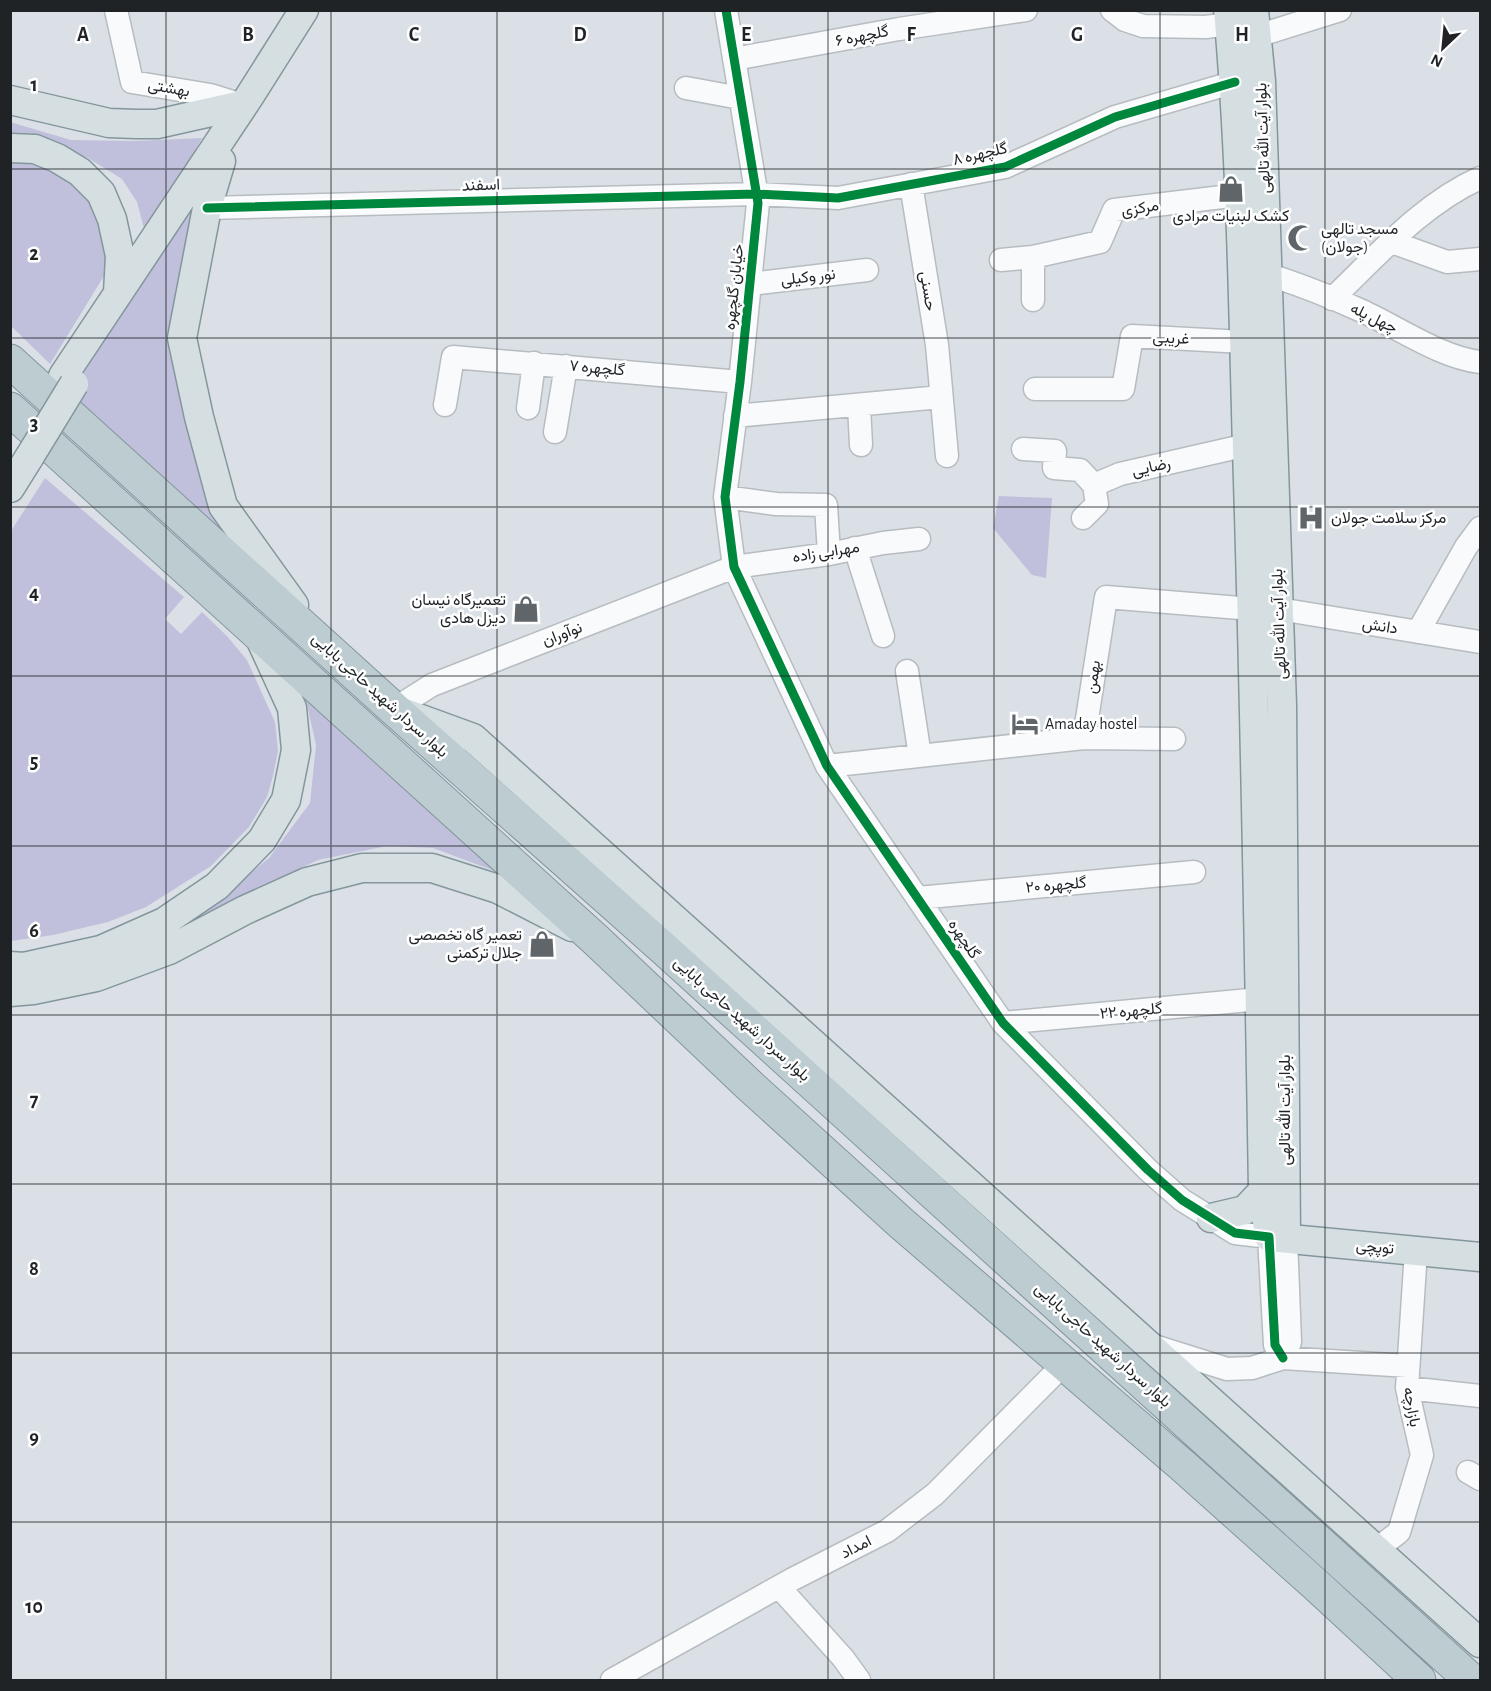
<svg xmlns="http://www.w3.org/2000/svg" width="1491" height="1691" viewBox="0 0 1491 1691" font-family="'Alegreya Sans',Vazirmatn,sans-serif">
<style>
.green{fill:#c1c0dc}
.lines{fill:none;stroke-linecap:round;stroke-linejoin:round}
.minor-casing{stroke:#b7bcc0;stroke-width:25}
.major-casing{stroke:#83969c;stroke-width:31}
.highway-casing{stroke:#83969c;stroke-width:35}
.minor{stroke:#f9fafb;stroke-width:22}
.major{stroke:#d5dfe2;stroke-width:28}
.highway{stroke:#bcccd0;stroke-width:33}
.major-bridge-casing{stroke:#83969c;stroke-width:31;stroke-linecap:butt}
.major-bridge{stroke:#d5dfe2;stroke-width:28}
.cycleway-casing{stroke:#fff;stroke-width:13}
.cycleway{stroke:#00873e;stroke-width:9}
.grid{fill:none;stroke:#1f2326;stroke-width:1.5;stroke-opacity:0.55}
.labels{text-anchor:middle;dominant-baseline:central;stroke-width:5;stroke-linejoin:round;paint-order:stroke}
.street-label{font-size:16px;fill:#1f2326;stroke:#fff}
.poi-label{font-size:16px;fill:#1f2326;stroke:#fff;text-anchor:start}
.grid-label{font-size:20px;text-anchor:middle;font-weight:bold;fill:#1f2326;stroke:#fff;stroke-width:5;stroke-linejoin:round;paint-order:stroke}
</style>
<rect width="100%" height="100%" fill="#dae0e6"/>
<!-- green -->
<path class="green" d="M10 122 71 140 134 141 202 138 146 236 137 202 122 179 88 158 34 137 11 135Z
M16 163 41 165 62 176 81 192 99 213 115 258 50 364 11 326 10 164Z
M201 186 182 326 212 486 319 630 63 405Z
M45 478 184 597 165 619 181 634 202 612 227 636 247 660 275 722 278 751 273 776 267 797 249 827 211 866 146 907 108 922 53 935 11 941V531Z
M999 496 1052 498 1046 578 1032 575 993 528Z
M305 696 500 873 433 848 387 846 318 860 196 918 269 858 310 803 316 745Z"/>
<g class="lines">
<defs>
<path id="minor" d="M116 10 132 82 210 95 242 105
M726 10 758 203 740 382 725 497 734 567 827 766 1003 1023 1148 1170 1182 1200 1235 1233 1269 1237 1275 1345 1283 1358
M1112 10 1125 20 1143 26 1206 27 1229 24
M1257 36 1340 10
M734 59 899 29 1026 10
M686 88 740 98
M911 184 937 345 947 456
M207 208 756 194 838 198 1005 167 1115 117 1235 82
M1392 242 1447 262 1480 259
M1001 260 1033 257
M1266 274C1299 284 1331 297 1362 311 1397 327 1442 358 1480 362
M750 284 867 270
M1332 299C1378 255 1422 204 1480 178
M1033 300V257L1100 242 1114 210 1239 195
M1035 389H1123L1132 336 1244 342
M445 405 453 357 740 382
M859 405 861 445
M528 408 534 363
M735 416 941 397
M555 432 566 366
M1023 449 1055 451 1054 468 1080 470 1094 485
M725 497 776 504 826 505 829 554
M1083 518 1097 504 1094 485 1120 474 1247 445
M855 548 883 636
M1279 609 1480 642
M1418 632 1466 547 1480 528
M907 671 920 756
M394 709 432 685 734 567 829 554 883 543 919 539
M1084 738 1106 597 1252 609
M827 766 1084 738 1174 739
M918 898 1194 872
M1003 1023 1260 999
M1154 1346 1227 1369 1252 1368 1283 1358 1408 1366
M1283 1358 1290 1342 1286 1238
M1407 1388 1480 1396
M1468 1472 1480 1479
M1377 1549 1399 1532 1422 1455 1407 1388 1416 1251
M779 1587 843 1658 859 1680
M612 1680 791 1580 887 1531 935 1494 1064 1364"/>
<path id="major" d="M1228 10C1241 156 1243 303 1247 449 1255 697 1259 944 1263 1191L1269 1237 1480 1257
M1254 10 1261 81 1282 705 1286 1238
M10 100 109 123 136 124H157L242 105
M10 148 35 149 57 158 80 172 101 193 112 219 120 256 118 293
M221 161 207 208 182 338 199 417 223 506 294 605
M63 376 249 97 304 10
M10 488 30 456
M399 711 473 738 1480 1643
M10 966 24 967 101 950 164 922 217 886 262 840 286 800 296 750 292 708 259 636
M10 992 33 990 96 977 169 950 245 910 307 882 362 868H432L498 889 572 927
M1211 1218 1245 1210 1263 1191"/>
<path id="highway" d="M10 361 394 709 663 948 1471 1680
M10 409 596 940 749 1085 901 1223 1183 1466 1315 1584 1419 1680"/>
</defs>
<!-- minor casing -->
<use href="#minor" class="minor-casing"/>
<!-- major casing -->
<use href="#major" class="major-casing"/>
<!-- highway casing -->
<use href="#highway" class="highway-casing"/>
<!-- minor -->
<use href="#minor" class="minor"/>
<!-- major -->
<use href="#major" class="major"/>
<!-- highway -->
<use href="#highway" class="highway"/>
<defs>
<path id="major-bridge" d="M30 456 74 384"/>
</defs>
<!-- major-bridge casing -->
<use href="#major-bridge" class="major-bridge-casing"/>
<!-- major-bridge -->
<use href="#major-bridge" class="major-bridge"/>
<defs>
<path id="cycleway" d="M726 10 758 203 740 382 725 497 734 567 827 766 1003 1023 1148 1170 1182 1200 1235 1233 1269 1237 1275 1345 1283 1358
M207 208 756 194 838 198 1005 167 1115 117 1235 82"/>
</defs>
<!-- cycleway casing -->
<use href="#cycleway" class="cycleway-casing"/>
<!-- cycleway -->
<use href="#cycleway" class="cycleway"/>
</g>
<!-- grid -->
<path class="grid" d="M166 10V1680M331 10V1680M497 10V1680M663 10V1680M828 10V1680M994 10V1680M1160 10V1680M1325 10V1680M10 169H1480M10 338H1480M10 507H1480M10 676H1480M10 846H1480M10 1015H1480M10 1184H1480M10 1353H1480M10 1522H1480"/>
<!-- icons -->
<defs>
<symbol id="shop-bare" viewBox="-9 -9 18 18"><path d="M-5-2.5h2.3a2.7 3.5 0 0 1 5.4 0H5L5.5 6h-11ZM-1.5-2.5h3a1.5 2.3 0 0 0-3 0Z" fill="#606569" stroke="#fff" stroke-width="2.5" paint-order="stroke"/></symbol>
<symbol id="mosque-bare" viewBox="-9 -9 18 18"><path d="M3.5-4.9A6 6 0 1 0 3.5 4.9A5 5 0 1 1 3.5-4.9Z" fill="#606569" stroke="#fff" stroke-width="2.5" paint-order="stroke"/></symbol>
<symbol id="hospital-bare" viewBox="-9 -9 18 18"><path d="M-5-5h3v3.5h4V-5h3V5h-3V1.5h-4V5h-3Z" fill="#606569" stroke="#fff" stroke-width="2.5" paint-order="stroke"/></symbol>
<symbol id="hotel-bare" viewBox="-9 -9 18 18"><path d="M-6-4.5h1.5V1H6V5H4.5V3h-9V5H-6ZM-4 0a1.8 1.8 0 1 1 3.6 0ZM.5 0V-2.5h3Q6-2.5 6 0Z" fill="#606569" stroke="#fff" stroke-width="2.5" paint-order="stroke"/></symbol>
</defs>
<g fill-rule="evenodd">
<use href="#shop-bare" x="1212" y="170" width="38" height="38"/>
<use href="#mosque-bare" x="1282" y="219" width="38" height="38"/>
<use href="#hospital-bare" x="1292" y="499" width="38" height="38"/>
<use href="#shop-bare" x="507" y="590" width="38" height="38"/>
<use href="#hotel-bare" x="1006" y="705" width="38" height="38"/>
<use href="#shop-bare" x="523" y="925" width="38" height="38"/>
</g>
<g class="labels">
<!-- street labels -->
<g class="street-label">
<text transform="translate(862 36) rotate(-11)">گلچهره ۶</text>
<text transform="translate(169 88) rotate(10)">بهشتی</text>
<text transform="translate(1263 138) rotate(-92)">بلوار آیت الله تالهی</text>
<text transform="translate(980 154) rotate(-13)">گلچهره ۸</text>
<text transform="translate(481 185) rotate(-2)">اسفند</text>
<text transform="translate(1140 208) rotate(-9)">مرکزی</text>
<text transform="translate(808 277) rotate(-7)">نور وکیلی</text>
<text transform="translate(734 287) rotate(-84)">خیابان گلچهره</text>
<text transform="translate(928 291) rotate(81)">حسنی</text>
<text transform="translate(1374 318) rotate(26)">چهل پله</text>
<text transform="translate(1171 338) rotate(3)">غریبی</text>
<text transform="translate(597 368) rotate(5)">گلچهره ۷</text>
<text transform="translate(1151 467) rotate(-13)">رضایی</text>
<text transform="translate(826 552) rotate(-9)">مهرابی زاده</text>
<text transform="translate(1279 624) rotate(-92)">بلوار آیت الله تالهی</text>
<text transform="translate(1380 626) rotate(9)">دانش</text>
<text transform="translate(562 634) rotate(-21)">نوآوران</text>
<text transform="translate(1093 677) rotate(-82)">بهمن</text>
<text transform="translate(380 695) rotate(42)">بلوار سردار شهید حاجی بابایی</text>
<text transform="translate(1056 885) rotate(-5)">گلچهره ۲۰</text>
<text transform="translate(964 939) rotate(56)">گلچهره</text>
<text transform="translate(1131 1011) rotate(-5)">گلچهره ۲۲</text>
<text transform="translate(742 1019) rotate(42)">بلوار سردار شهید حاجی بابایی</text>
<text transform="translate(1285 1110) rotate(-90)">بلوار آیت الله تالهی</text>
<text transform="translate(1375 1247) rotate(5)">توپچی</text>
<text transform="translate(1103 1345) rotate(42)">بلوار سردار شهید حاجی بابایی</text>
<text transform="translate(1412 1407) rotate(80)">بازارچه</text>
<text transform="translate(856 1547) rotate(-27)">امداد</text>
</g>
<!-- poi labels -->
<g class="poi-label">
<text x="1231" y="216" text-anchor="middle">کشک لبنیات مرادی</text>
<text x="1321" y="229">مسجد تالهی<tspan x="1321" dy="18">(جولان)</tspan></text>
<text x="1331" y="518">مرکز سلامت جولان</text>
<text x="506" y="600" text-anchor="end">تعمیرگاه نیسان<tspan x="506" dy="18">دیزل هادی</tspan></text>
<text x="1045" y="724">Amaday hostel</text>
<text x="522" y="935" text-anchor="end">تعمیر گاه تخصصی<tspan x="522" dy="18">جلال ترکمنی</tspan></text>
</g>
</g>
<g class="grid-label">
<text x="83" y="41">A</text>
<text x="248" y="41">B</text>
<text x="414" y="41">C</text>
<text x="580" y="41">D</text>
<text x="746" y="41">E</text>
<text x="911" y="41">F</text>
<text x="1077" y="41">G</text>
<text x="1242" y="41">H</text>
<text x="34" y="91">1</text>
<text x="34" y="260">2</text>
<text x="34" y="430">3</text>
<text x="34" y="599">4</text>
<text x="34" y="768">5</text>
<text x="34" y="937">6</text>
<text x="34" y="1106">7</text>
<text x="34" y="1275">8</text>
<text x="34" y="1444">9</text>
<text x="34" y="1613">10</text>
</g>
<!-- border -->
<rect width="1491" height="1691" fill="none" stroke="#1f2326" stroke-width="24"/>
<!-- north arrow -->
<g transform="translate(1443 48) rotate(206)" stroke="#ffffff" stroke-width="4.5" paint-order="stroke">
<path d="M0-4.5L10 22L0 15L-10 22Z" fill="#1f2326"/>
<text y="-9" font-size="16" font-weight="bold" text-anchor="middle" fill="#1f2326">N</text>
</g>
</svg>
